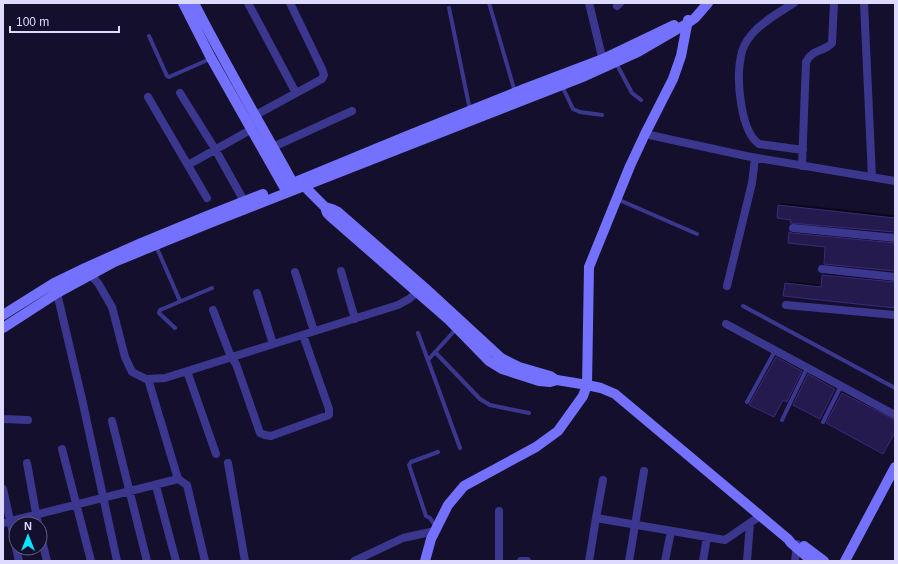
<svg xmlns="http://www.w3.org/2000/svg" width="898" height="564" viewBox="0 0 898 564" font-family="Helvetica,sans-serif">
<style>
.shadow{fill:#0007}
.building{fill:#251a4e;stroke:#3b2a7c}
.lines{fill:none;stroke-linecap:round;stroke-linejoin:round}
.lane{stroke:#3b378e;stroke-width:4}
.street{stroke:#3b378e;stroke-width:8}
.secondary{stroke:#7571ff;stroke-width:10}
</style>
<rect width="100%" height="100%" fill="#140f2c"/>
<!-- shadow -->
<path class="shadow" d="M782 203 895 215V231L792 219 779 205Z
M793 230 895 241V270L790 233Z
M826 272 895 280V307L786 283 788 281 822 285 823 275Z
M779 355 804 368 790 398 787 400 784 399 774 416 776 358Z
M811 372 837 386 823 415 820 418 809 375Z
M845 390 895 417V432L883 452 828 423 842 393Z"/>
<!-- building -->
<path class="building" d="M778 205 895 218V232L790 223 791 220 777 218Z
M789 232 792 233 895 243V271L824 264 825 247 788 243Z
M822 275 895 282V308L783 296 785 283 821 287Z
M776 357 802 371 787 402 783 400 774 417 749 405Z
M808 374 835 389 820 419 793 405Z
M842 393 895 420V432L883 454 826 423Z"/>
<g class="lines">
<!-- lane -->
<path class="lane" d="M489 3 515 92
M449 8 470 110
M149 36 167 76 169 77 210 59
M616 63 632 93 641 100
M562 86 573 109 580 112 602 115
M617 199 697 234
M156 246 180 301
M743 306 895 388
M175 328 159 313 160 310 212 288
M418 333 460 448
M435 352 480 399 490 405 529 413
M428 360 457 328
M747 402 775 351
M782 420 807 368
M823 422 841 386
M436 527 430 518 426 516 409 465 411 462 438 452"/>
<!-- street -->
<path class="street" d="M248 3 296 93
M589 3 604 65
M794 3C780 12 763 21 752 34 747 40 742 49 741 56 736 77 740 131 759 144L803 150
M864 3 872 177
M617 6 620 3
M180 93 215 149 244 201
M148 97 207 198
M250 118 322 79 324 75 322 69 290 3
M645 134 746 156 895 181
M273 147 352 111
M188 165 252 129
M802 166 806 62C813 48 823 53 832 43L834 3
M793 228 895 238
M822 269 895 277
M341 271 355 319
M88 272 98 283 112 307 125 357 132 372 146 379 165 378 398 305 409 299 421 289
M295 272 314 331
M727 286 752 183 755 158
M56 289 82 399 117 561
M257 293 273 344
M786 305 895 315
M213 310 231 357 236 364 260 433 265 435 271 436 329 415V409L303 335
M726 324 895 415
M187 371 216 454
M3 419 28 420
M112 421 147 561
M62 449 91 561
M27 463 38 524
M228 463 245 561
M178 479 187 485 205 561
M156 486 176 561
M3 489 16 547
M596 518 603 480
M3 523 178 479 148 379
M40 533 47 561
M16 548 19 561
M354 561 403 538 435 531
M499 561V511
M521 561H527
M589 561 596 518 725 540 760 516
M629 561 644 471
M665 561 671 531
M703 561 707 537
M747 561 750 523
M795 561 797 544"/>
<!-- secondary -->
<path class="secondary" d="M183 3 211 58 284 187
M194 3C225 64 260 123 293 183
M295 182 409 135 524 89 603 59 674 25
M300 182 325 207 327 213 331 217 449 320 489 361 502 369 539 381 550 382 557 380 587 385 601 388 615 394 788 539 791 543 812 561
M325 207 332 209 338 212 425 288 501 358 519 367 550 376 556 380
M3 315 54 283 85 268 141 243 209 215 263 194
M3 328 57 293 114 262 212 222 585 76 638 52 688 23 695 18 708 3
M804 546 824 561
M425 561 431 539 448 505 464 486 536 447 558 431 583 396 587 385 589 267 630 166 645 134 673 79 681 56 688 20
M845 561 895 467"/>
</g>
<!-- border -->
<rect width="898" height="564" fill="none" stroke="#dedaff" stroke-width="8"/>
<!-- north arrow -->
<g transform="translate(28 536)"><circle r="19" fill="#140f2c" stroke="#656080"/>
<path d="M0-3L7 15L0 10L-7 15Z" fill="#06e4ff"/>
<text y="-6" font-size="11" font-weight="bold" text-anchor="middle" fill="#dedaff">N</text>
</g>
<!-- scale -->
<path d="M10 26v6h109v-6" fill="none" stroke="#dedaff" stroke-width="2"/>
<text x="16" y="26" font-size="12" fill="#dedaff" stroke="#140f2c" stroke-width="3" paint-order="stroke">100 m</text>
</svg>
